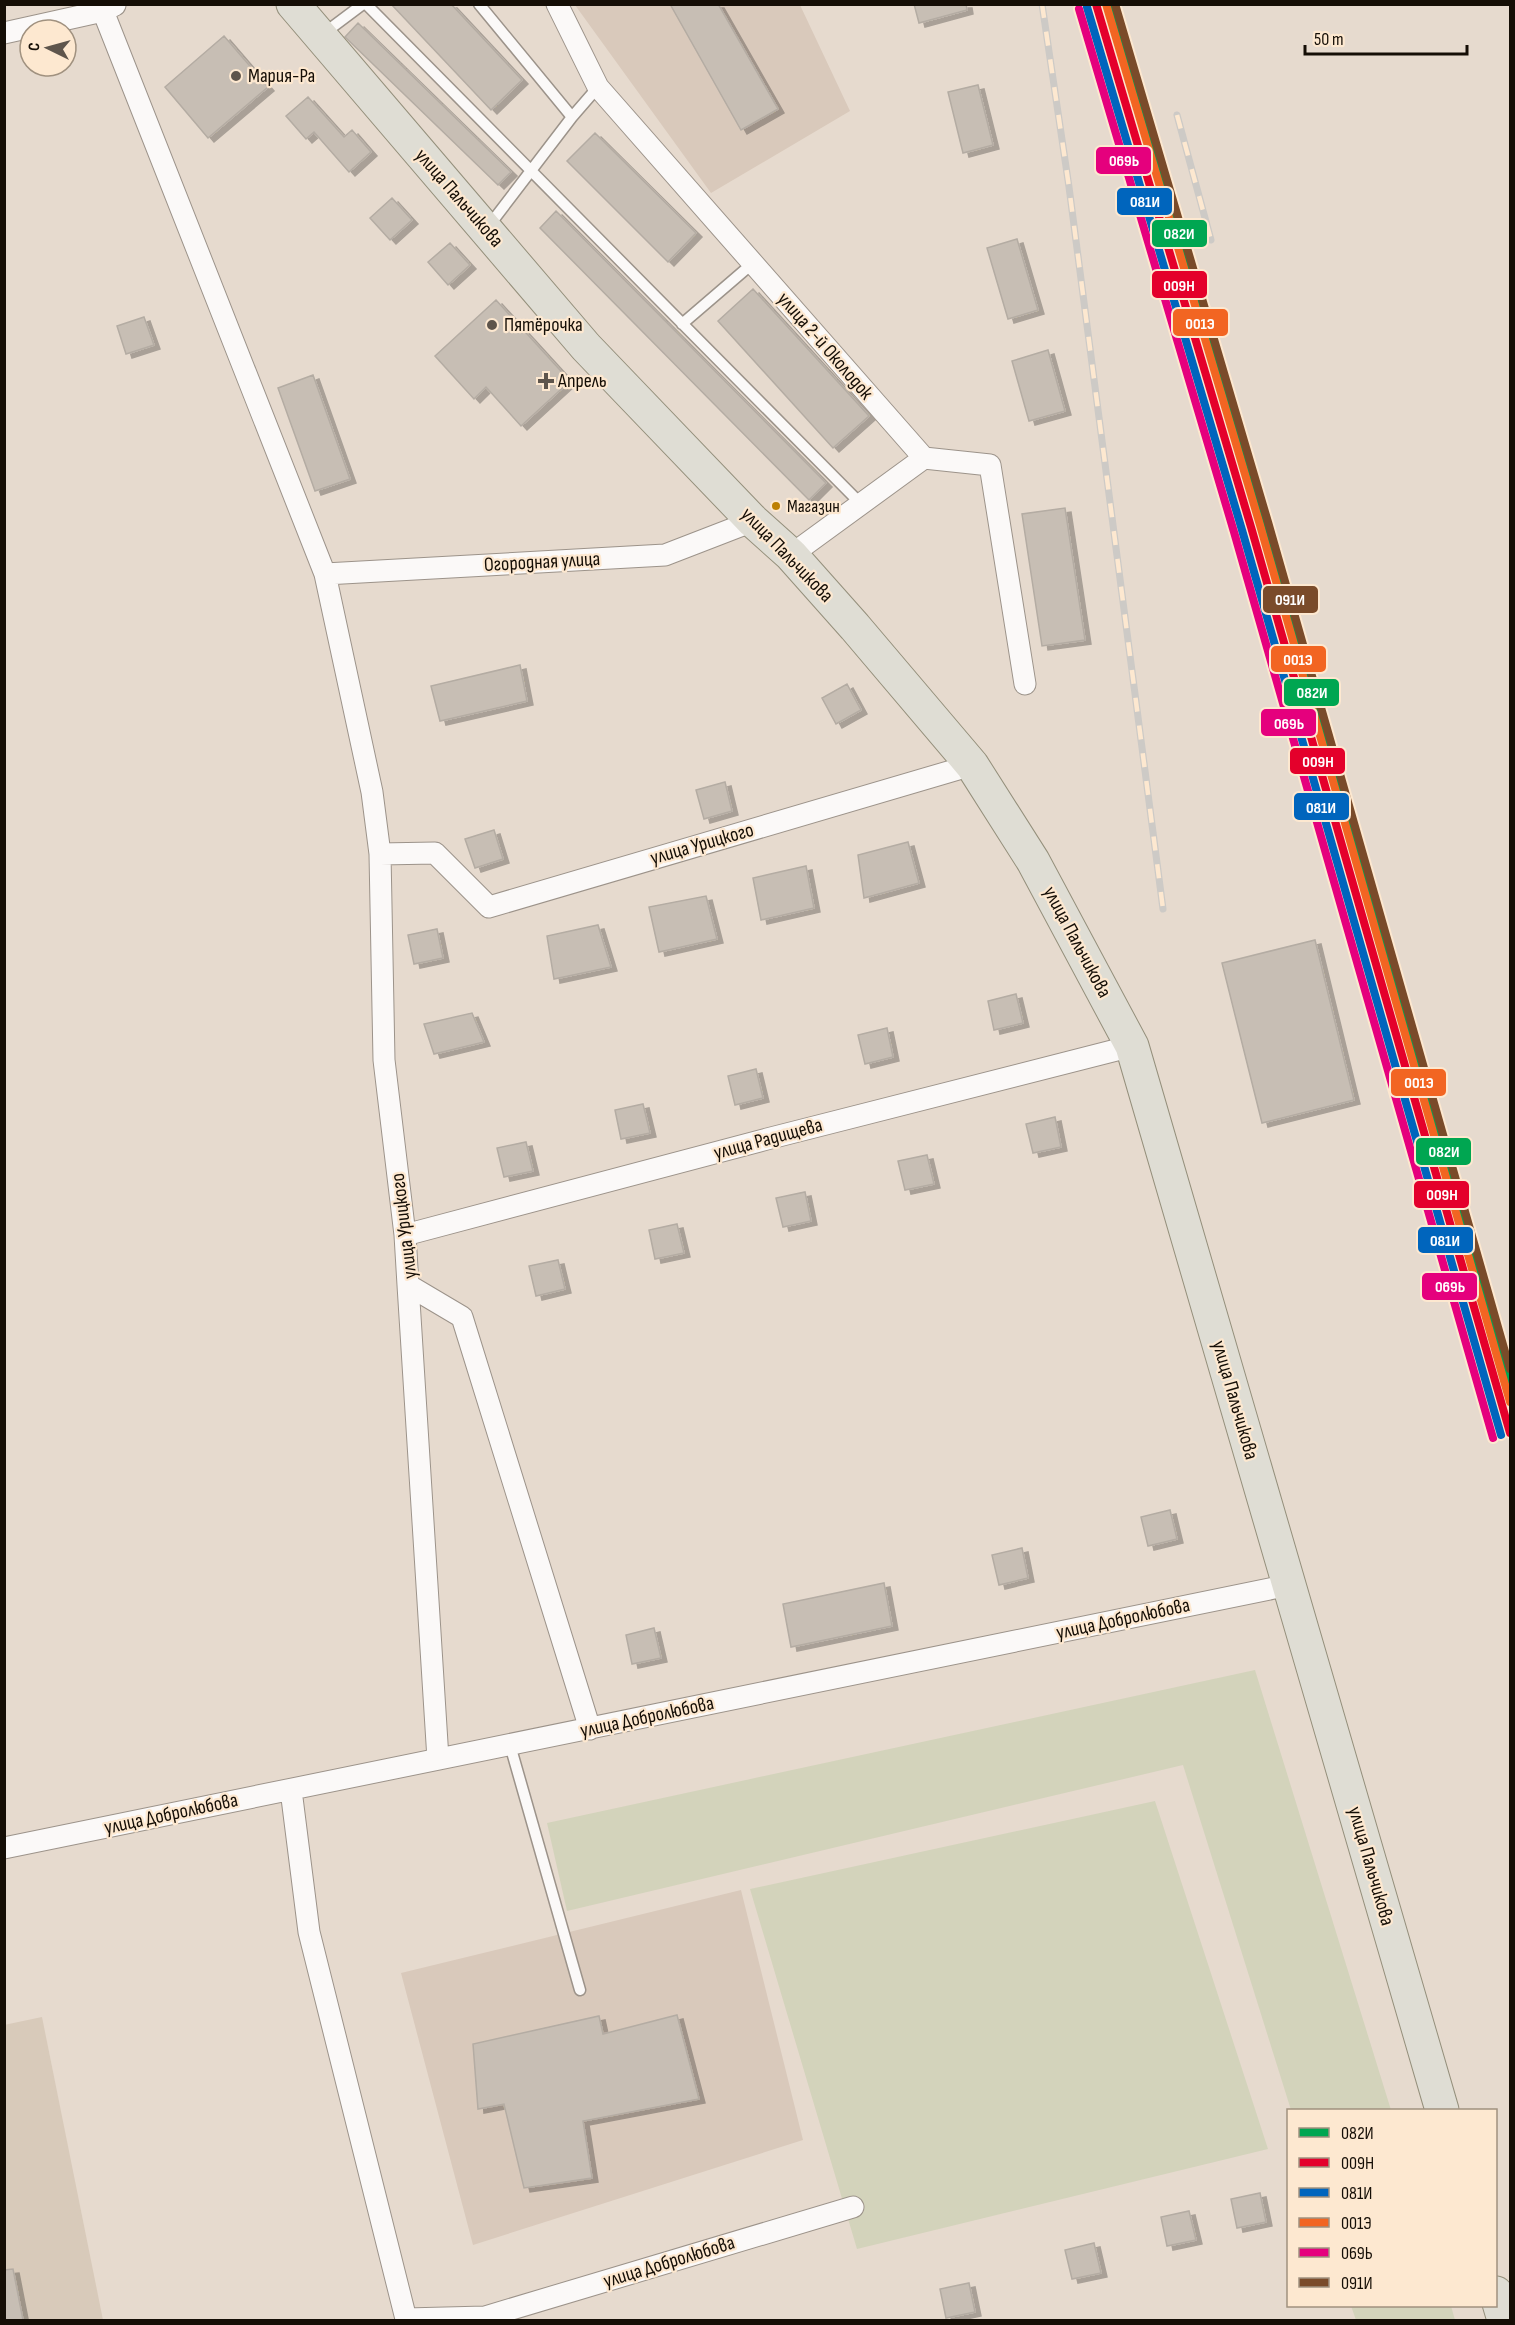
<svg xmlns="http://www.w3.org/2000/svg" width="1515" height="2325" viewBox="0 0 1515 2325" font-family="'Sofia Sans Condensed',sans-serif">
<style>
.education{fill:#d9c9bb}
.medical{fill:#d8caba}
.green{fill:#d3d3bb}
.building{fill:#c7beb4;stroke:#b4aca3;stroke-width:1.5;filter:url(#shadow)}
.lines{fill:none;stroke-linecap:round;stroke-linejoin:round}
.lane-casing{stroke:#9c938a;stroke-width:13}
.street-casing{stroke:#9c938a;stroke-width:23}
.primary-casing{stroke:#948f7b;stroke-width:35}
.lane{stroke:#fbf9f8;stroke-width:10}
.street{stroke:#fbf9f8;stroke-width:21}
.primary{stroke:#dfddd4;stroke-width:33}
.rail-casing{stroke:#cdcac6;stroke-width:7}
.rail{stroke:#fde8d0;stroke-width:4.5;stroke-dasharray:14;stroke-linecap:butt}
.rail-1-casing{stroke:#fde8d0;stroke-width:12}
.rail-2-casing{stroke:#fde8d0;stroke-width:12}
.rail-3-casing{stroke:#fde8d0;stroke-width:12}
.rail-4-casing{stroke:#fde8d0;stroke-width:12}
.rail-5-casing{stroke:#fde8d0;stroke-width:12}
.rail-6-casing{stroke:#fde8d0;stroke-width:12}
.rail-1{stroke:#00a651;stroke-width:8}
.rail-2{stroke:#e4002b;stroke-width:8}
.rail-3{stroke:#0065bd;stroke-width:8}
.rail-4{stroke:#f26522;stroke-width:8}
.rail-5{stroke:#e5007d;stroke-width:8}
.rail-6{stroke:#7a4b2a;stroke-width:8}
.poi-dot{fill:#5e554c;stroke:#fde8d0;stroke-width:2}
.bus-dot{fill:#be8002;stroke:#fde8d0;stroke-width:2}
.labels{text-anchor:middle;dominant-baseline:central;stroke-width:4.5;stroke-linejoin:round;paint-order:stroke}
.bus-label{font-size:18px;fill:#150e06;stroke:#fde8d0;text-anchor:start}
.poi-label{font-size:20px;fill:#150e06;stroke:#fde8d0;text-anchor:start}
.street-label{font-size:20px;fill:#150e06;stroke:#fde8d0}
.line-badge{stroke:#fde8d0;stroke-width:2}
.badge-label{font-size:16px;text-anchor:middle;font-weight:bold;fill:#fff}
</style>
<defs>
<filter id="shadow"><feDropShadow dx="6" dy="4" stdDeviation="0" flood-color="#0004"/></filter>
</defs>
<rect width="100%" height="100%" fill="#e6dace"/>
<!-- education -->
<path class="education" d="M575 5H800L850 111 711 193Z
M741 1890 803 2140 473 2245 401 1973Z"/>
<!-- medical -->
<path class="medical" d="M42 2017 103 2320H5L4 2025Z"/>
<!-- green -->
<path class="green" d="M1255 1670 1391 2110H1291L1183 1765 567 1911 547 1823Z
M1155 1801 1268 2149 857 2249 750 1889Z
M1351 2306H1451L1455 2320H1356Z"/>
<!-- building -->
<path class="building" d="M391 4H451L522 80 491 110Z
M670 4H718L778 109 741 130Z
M914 4H966L967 10 919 23Z
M358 23 511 172 498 185 345 37Z
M224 36 268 87 208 138 165 87Z
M978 85 993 145 963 153 948 92Z
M308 97 344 137 352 130 371 152 349 172 314 132 306 139 286 116Z
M595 133 696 233 668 262 567 161Z
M392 198 412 220 390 240 370 218Z
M556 211 826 483 809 500 540 228Z
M1017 239 1038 310 1008 319 987 248Z
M450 243 470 265 448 285 428 262Z
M753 289 869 416 833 448 718 321Z
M496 300 570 381 521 426 486 387 474 399 435 356Z
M144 317 154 345 126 354 117 326Z
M1048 350 1065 411 1029 421 1012 361Z
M313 375 350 479 315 491 278 388Z
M1065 508 1085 640 1042 646 1022 514Z
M520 665 527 701 440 721 431 686Z
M847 684 861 710 836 724 822 698Z
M725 782 732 811 704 819 696 790Z
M494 830 503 859 475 868 465 839Z
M908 842 919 883 864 898 858 855Z
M806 866 814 908 761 920 753 878Z
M706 896 717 939 659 952 649 907Z
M598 925 611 967 554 979 547 936Z
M437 929 443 958 414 964 408 935Z
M1315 940 1354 1100 1262 1123 1222 963Z
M1016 994 1023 1023 994 1030 988 1001Z
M472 1013 484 1042 434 1054 424 1024Z
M887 1028 893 1057 865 1064 858 1035Z
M756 1069 763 1098 735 1105 728 1076Z
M643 1104 650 1133 621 1139 615 1110Z
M1055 1117 1061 1147 1033 1153 1026 1124Z
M526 1142 533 1171 504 1177 497 1148Z
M927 1155 934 1184 905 1190 898 1161Z
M805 1192 811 1221 783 1227 776 1198Z
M677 1224 684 1253 655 1259 649 1230Z
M558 1260 565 1289 536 1296 529 1266Z
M1170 1510 1177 1539 1148 1546 1141 1517Z
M1022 1548 1028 1578 999 1585 992 1555Z
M884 1583 892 1626 791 1647 783 1604Z
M654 1628 661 1658 632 1664 626 1635Z
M677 2015 699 2099 583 2121 592 2178 524 2188 504 2104 478 2109 473 2044 599 2016 603 2034Z
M1260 2193 1266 2222 1237 2228 1231 2199Z
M1189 2211 1196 2240 1167 2246 1161 2217Z
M1094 2243 1101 2273 1072 2279 1065 2250Z
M13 2269 23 2320H4V2270Z
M969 2283 975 2312 946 2318 940 2289Z"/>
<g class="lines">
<defs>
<path id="lane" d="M366 4 861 504
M479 4 572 117 488 227
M323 34 363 4
M572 117 598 87
M682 324 753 263
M510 1745 580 1990"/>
<path id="street" d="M557 4 598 87 924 458 990 465 1025 684
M103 11 325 574 372 792 380 854 384 1060 405 1235 408 1285 462 1317 590 1729
M4 33 103 11 115 5
M791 555 924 458
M325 574 665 555 753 521
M380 854 435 853 489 907 972 765
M405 1235 767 1139 1132 1046
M408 1285 438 1759
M291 1790 309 1932 406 2319 485 2317V2320
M4 1848 1289 1585
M485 2317 853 2207"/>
<path id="primary" d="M293 4 586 347 753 521 791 555 855 627 972 765 1033 861 1132 1046 1442 2110
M1496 2293 1504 2320"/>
</defs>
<!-- lane casing -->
<use href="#lane" class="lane-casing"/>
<!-- street casing -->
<use href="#street" class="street-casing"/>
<!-- primary casing -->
<use href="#primary" class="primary-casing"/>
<!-- lane -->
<use href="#lane" class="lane"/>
<!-- street -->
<use href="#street" class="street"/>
<!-- primary -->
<use href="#primary" class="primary"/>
<defs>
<path id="rail" d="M1042 4 1069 187 1163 909
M1177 115 1211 240"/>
</defs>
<!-- rail casing -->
<use href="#rail" class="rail-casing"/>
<!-- rail -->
<use href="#rail" class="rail"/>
<defs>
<path id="rail-1" d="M1113 4 1510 1381"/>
<path id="rail-2" d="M1096 4 1251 527 1510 1433"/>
<path id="rail-3" d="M1087 7 1242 530 1501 1435"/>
<path id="rail-4" d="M1106 4 1260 525 1510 1402"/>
<path id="rail-5" d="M1079 9 1234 532 1493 1438"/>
<path id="rail-6" d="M1115 4 1268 522 1510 1369"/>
</defs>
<!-- rail-1 casing -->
<use href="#rail-1" class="rail-1-casing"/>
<!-- rail-2 casing -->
<use href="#rail-2" class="rail-2-casing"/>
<!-- rail-3 casing -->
<use href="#rail-3" class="rail-3-casing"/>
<!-- rail-4 casing -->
<use href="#rail-4" class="rail-4-casing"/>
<!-- rail-5 casing -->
<use href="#rail-5" class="rail-5-casing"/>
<!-- rail-6 casing -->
<use href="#rail-6" class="rail-6-casing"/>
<!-- rail-1 -->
<use href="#rail-1" class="rail-1"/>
<!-- rail-2 -->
<use href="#rail-2" class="rail-2"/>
<!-- rail-3 -->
<use href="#rail-3" class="rail-3"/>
<!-- rail-4 -->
<use href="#rail-4" class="rail-4"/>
<!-- rail-5 -->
<use href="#rail-5" class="rail-5"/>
<!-- rail-6 -->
<use href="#rail-6" class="rail-6"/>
</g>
<!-- markers -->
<g class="poi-dot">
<circle cx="236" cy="76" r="6"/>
<circle cx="492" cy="325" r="6"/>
<path d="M543 372h6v6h6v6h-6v6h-6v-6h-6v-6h6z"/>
</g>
<circle class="bus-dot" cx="776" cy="506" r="5"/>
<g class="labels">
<!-- bus labels -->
<g class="bus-label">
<text x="787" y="506">Магазин</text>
</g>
<!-- poi labels -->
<g class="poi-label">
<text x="248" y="76">Мария-Ра</text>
<text x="504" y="325">Пятёрочка</text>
<text x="558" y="381">Апрель</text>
</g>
<!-- street labels -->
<g class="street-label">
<text transform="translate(459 198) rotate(49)">улица Пальчикова</text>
<text transform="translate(825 346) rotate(49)">улица 2-й Околодок</text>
<text transform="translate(787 555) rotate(46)">улица Пальчикова</text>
<text transform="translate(542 562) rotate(-3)">Огородная улица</text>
<text transform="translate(702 844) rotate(-16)">улица Урицкого</text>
<text transform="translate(1077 942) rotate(62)">улица Пальчикова</text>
<text transform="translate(768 1139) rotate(-15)">улица Радищева</text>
<text transform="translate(404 1226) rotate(-97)">улица Урицкого</text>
<text transform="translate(1235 1400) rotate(74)">улица Пальчикова</text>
<text transform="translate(1123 1619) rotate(-12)">улица Добролюбова</text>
<text transform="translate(647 1717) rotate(-12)">улица Добролюбова</text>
<text transform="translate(171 1814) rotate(-12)">улица Добролюбова</text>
<text transform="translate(1371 1866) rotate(74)">улица Пальчикова</text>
<text transform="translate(669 2262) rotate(-17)">улица Добролюбова</text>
</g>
</g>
<g class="line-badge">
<rect x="1095" y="146" width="57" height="29" rx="6" fill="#e5007d"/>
<rect x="1116" y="187" width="57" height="29" rx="6" fill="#0065bd"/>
<rect x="1151" y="219" width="57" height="29" rx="6" fill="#00a651"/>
<rect x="1151" y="270" width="57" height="29" rx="6" fill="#e4002b"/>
<rect x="1172" y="308" width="57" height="29" rx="6" fill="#f26522"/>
<rect x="1262" y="585" width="57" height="29" rx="6" fill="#7a4b2a"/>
<rect x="1270" y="645" width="57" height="28" rx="6" fill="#f26522"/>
<rect x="1283" y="678" width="57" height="29" rx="6" fill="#00a651"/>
<rect x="1260" y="708" width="57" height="29" rx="6" fill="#e5007d"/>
<rect x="1289" y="747" width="57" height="28" rx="6" fill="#e4002b"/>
<rect x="1293" y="792" width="57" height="29" rx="6" fill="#0065bd"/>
<rect x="1390" y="1068" width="57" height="29" rx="6" fill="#f26522"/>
<rect x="1415" y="1137" width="57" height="29" rx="6" fill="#00a651"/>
<rect x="1413" y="1180" width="57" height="29" rx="6" fill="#e4002b"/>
<rect x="1417" y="1226" width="57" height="28" rx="6" fill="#0065bd"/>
<rect x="1421" y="1272" width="57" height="29" rx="6" fill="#e5007d"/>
</g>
<g class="badge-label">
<text x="1124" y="166">069Ь</text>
<text x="1145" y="207">081И</text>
<text x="1179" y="239">082И</text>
<text x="1179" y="291">009Н</text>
<text x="1200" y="329">001Э</text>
<text x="1290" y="605">091И</text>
<text x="1298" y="665">001Э</text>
<text x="1312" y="698">082И</text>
<text x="1289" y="729">069Ь</text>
<text x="1318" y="767">009Н</text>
<text x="1321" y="813">081И</text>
<text x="1419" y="1088">001Э</text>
<text x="1444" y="1157">082И</text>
<text x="1442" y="1200">009Н</text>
<text x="1445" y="1246">081И</text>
<text x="1450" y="1292">069Ь</text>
</g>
<!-- border -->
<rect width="1515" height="2325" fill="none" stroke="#150e06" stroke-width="12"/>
<!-- legend -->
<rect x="1287" y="2109" width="210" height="198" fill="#fde8d0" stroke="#a0917f" stroke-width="1.5"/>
<rect x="1299" y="2128" width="30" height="9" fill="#00a651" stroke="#a0917f" stroke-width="1.5"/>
<text x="1341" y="2139" font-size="18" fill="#150e06">082И</text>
<rect x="1299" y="2158" width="30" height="9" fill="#e4002b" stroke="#a0917f" stroke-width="1.5"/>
<text x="1341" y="2169" font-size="18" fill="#150e06">009Н</text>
<rect x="1299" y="2188" width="30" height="9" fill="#0065bd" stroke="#a0917f" stroke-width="1.5"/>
<text x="1341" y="2199" font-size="18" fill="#150e06">081И</text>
<rect x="1299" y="2218" width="30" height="9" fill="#f26522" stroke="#a0917f" stroke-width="1.5"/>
<text x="1341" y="2229" font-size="18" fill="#150e06">001Э</text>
<rect x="1299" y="2248" width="30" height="9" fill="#e5007d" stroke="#a0917f" stroke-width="1.5"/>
<text x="1341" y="2259" font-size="18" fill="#150e06">069Ь</text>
<rect x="1299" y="2278" width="30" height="9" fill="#7a4b2a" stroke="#a0917f" stroke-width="1.5"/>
<text x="1341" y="2289" font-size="18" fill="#150e06">091И</text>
<!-- north arrow -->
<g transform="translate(48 48) rotate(275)"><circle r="28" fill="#fde8d0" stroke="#a0917f" stroke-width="1.5"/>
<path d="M0-4.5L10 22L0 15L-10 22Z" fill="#5e554c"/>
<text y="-9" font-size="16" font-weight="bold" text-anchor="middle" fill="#150e06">С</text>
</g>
<!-- scale -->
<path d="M1305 45v9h162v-9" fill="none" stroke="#150e06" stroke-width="3"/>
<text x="1314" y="45" font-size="18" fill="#150e06" stroke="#fde8d0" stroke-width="4.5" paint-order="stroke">50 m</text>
</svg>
